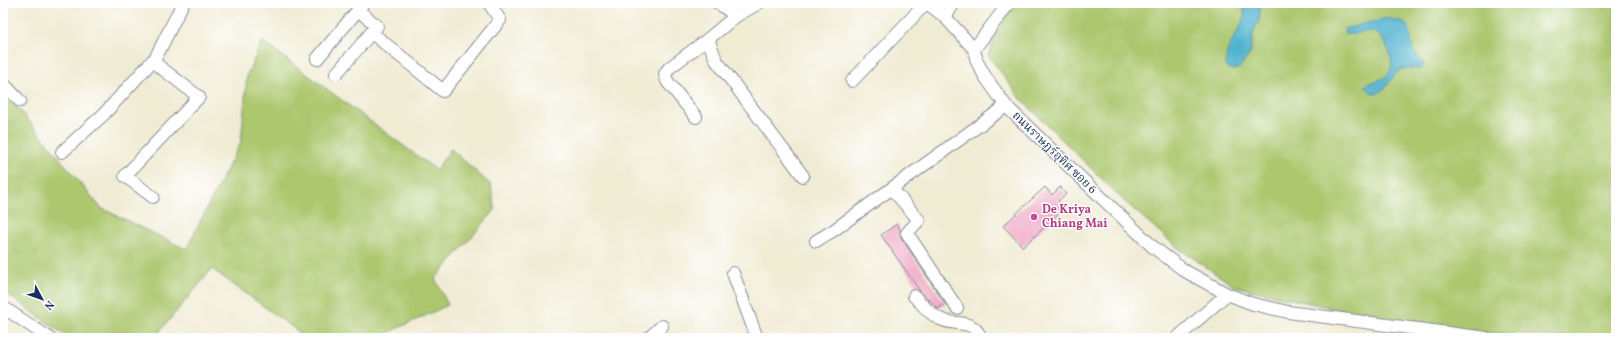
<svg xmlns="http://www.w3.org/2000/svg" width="1619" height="341" viewBox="0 0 1619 341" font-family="Vollkorn,'Noto Serif Thai',serif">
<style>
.green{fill:#acc76e;stroke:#647b66}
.water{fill:#4fb2ce;stroke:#357096}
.building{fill:#f0a6c3}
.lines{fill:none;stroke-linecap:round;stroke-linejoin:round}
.minor-casing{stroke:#868d98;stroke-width:14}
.minor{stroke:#fff;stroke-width:12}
.hotel-dot{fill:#d1479c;stroke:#fff;stroke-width:1.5}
.labels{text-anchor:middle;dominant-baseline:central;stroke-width:3;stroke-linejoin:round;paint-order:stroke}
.street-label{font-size:12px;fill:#1b2f5e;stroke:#fff}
.hotel-label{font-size:12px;font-weight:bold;fill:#b23c85;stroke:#fff;text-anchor:start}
</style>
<rect width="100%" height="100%" fill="#fff"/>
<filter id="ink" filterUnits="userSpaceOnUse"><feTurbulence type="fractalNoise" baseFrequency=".025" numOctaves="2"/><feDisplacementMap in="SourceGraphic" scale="8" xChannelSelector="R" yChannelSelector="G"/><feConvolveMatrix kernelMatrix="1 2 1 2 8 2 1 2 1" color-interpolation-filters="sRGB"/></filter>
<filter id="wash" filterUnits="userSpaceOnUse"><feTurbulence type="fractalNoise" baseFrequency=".012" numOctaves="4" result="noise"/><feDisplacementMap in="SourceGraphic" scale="16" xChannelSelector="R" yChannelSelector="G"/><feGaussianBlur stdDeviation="0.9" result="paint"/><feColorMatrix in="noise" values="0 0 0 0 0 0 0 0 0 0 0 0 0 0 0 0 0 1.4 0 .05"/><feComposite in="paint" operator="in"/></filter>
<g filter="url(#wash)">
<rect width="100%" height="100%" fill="#f0ebd3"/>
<!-- green -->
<path class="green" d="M1015 3H1616V338H1577L1492 333 1363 315 1234 286 1178 248 1122 199 1020 98 988 55 996 33Z
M262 41 436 170 451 149 491 185 495 210 435 279 448 305 377 338H295L299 332 212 269 154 338H69L3 291V90L101 208 186 249 241 142 247 75Z"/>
<!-- water -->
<path class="water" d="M1243 3H1261L1259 20 1254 30 1250 54 1239 68 1233 70 1227 67C1220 44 1251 27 1243 3Z
M1387 18C1392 20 1398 20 1403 22 1414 27 1409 40 1413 49 1415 56 1419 59 1424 64L1421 69C1414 69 1404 66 1398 71 1390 79 1380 106 1365 86 1370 82 1373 82 1379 80 1395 75 1393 59 1387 47 1383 40 1380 34 1372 32 1362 30 1354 36 1345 34L1344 29Z"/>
<g id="blocks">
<!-- building -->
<path class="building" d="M1045 187 1052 195 1060 187 1066 194 1058 201 1065 208 1023 247 1003 226Z
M897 224 900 230 901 237 945 304 938 309 920 291 881 235Z"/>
</g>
</g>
<g filter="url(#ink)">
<use href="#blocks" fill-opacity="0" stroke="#868d98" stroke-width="1"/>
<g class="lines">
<defs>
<path id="minor" d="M718 3 736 16
M759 3 736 16 708 39 716 60 803 176
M927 3 945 17 974 49 977 62 986 78 1006 106 1153 247 1185 271 1227 294 1253 304 1288 312 1486 338
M945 17 954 3
M372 33 443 91 500 20 489 3
M974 49 1009 3
M317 59 358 10
M152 61 199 97 125 176 153 197
M336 74 377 26 358 10 363 3
M852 81 926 3
M3 83 20 101
M696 117 667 81 665 74 669 68 708 39
M62 152 104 114 156 57 183 3
M892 189 919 220 907 233 957 308
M816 241 834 230 1006 106
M733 273 757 338
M914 296C921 303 930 315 940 319 956 327 972 317 981 338
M3 307 49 338
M649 338 662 326
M1177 338 1227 294"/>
</defs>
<!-- minor casing -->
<use href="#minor" class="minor-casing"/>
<!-- minor -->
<use href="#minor" class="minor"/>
</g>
</g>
<!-- markers -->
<circle class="hotel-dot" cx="1034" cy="217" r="4"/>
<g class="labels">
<!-- street labels -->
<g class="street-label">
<text transform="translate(1054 153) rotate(44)">ถนนราษฎร์อุทิศ ซอย 6</text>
</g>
<!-- hotel labels -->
<g class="hotel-label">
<text x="1042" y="210">De Kriya<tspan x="1042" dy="14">Chiang Mai</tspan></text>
</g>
</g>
<!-- margin -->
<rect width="1619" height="341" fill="none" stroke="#fff" stroke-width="16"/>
<!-- north arrow -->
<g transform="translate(42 299) rotate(131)" stroke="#ffffff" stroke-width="3" paint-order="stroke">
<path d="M0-3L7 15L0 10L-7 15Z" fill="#1b2f5e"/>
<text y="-6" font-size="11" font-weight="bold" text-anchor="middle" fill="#1b2f5e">N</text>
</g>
</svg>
